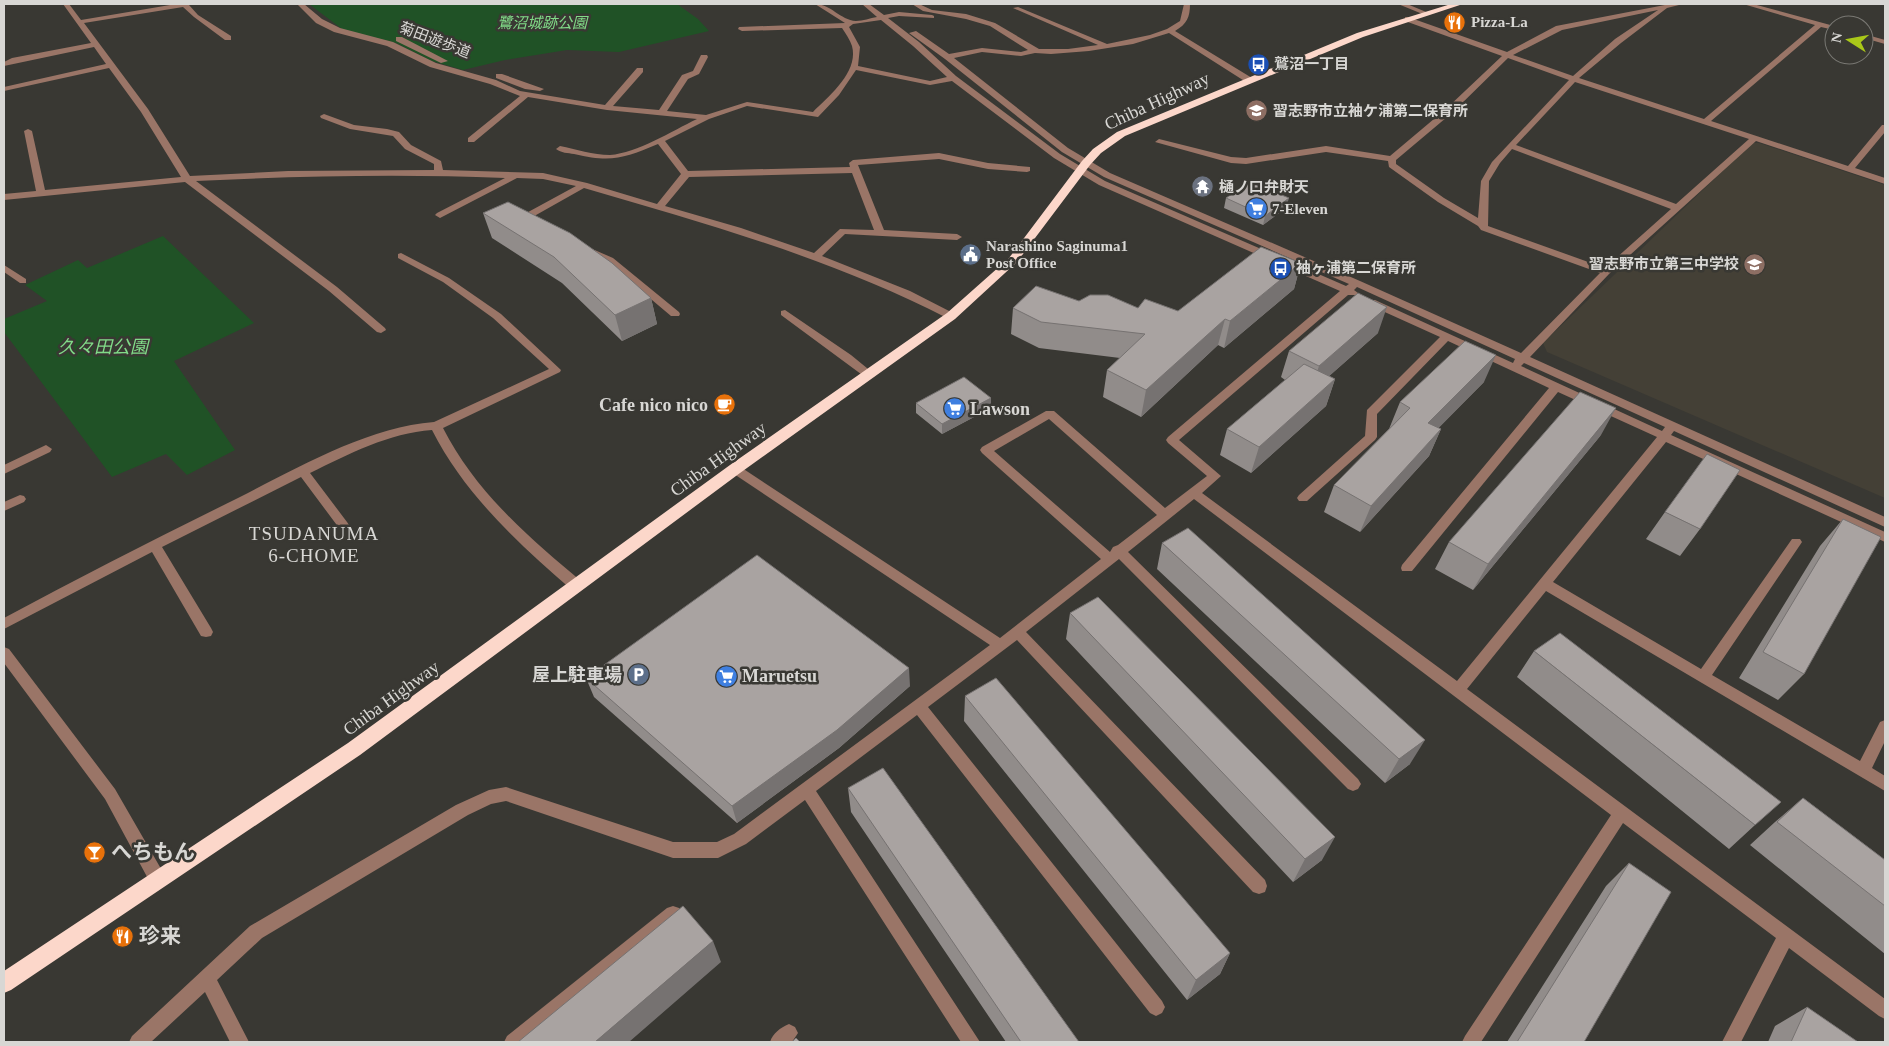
<svg xmlns="http://www.w3.org/2000/svg" width="1889" height="1046" viewBox="0 0 1889 1046" font-family="'Times New Roman','Noto Sans JP',serif">
<style>
.built{fill:#444036}
.green{fill:#205226}
.lines{fill:none;stroke-linecap:round;stroke-linejoin:round}
.minor{fill:#9a7567;fill-rule:evenodd}
.highway{fill:#fcd7ca;fill-rule:evenodd}
.wall{fill:#918c8a}
.shaded-wall{fill:#767271}
.building{fill:#a9a3a1;stroke:#767271}
.labels{text-anchor:middle;dominant-baseline:central;stroke-width:5;stroke-linejoin:round;paint-order:stroke}
.far-poi-label{font-size:15px;font-weight:bold;fill:#d8d7d4;stroke:#393833;text-anchor:start}
.far-park-label{font-size:15px;font-style:italic;fill:#81db88;stroke:#393833}
.far-street-label{font-size:15px;fill:#d8d7d4;stroke:#393833}
.street-label{font-size:18px;fill:#d8d7d4;stroke:#393833}
.park-label{font-size:18px;font-style:italic;fill:#81db88;stroke:#393833}
.poi-label{font-size:18px;font-weight:bold;fill:#d8d7d4;stroke:#393833;text-anchor:end}
.neighbourhood-label{font-size:19px;letter-spacing:1px;fill:#d8d7d4;stroke:#393833}
.near-poi-label{font-size:21px;font-weight:bold;fill:#d8d7d4;stroke:#393833;text-anchor:start}
</style>
<rect width="100%" height="100%" fill="#393833"/>
<!-- built -->
<path class="built" d="M1752 143H1759L1885 185V498L1547 352 1543 343Z"/>
<!-- green -->
<path class="green" d="M309 4H677L698 19 709 31 619 52 567 50 505 60 463 70 432 61 396 43 342 29Z
M163 236 254 323 174 361 235 450 187 475 166 454 112 477 4 332V319L47 301 25 285 78 260 87 268Z"/>
<g class="lines">
<!-- minor -->
<path class="minor" d="M63 4H69L81 20 176 4H190L189 5 198 15 231 36V40H225L194 17 183 7 84 23 148 109 190 176 288 171 434 170V164L405 149 393 136 350 129 321 118 320 116 324 114 354 125 387 129 399 132 411 145 441 161 443 170 543 173 587 183 657 204 681 174 658 144C624 158 612 163 574 154 568 153 561 153 556 149L560 146C576 149 593 155 610 155 637 153 672 131 697 119L607 110 528 97 474 142H468V138L520 96 490 84 430 67 387 46 334 32 316 23 297 4H304L322 19 340 28 393 42 436 63 496 80 520 91 605 105 637 68H643V72L613 106 659 110 682 75 693 71 701 55H707L708 57 699 74 688 79 667 111 706 115 747 102 813 112C829 96 859 72 852 46 850 40 846 34 842 28L742 31 738 29 739 27 845 23 815 4C831 4 840 20 856 21 863 21 870 18 877 17L862 4H869L884 15 899 12 932 15 934 16V18L899 16 888 18 919 42 956 76 1060 154 1105 181 1346 286 1349 284 1104 177 1062 152 945 59 909 33 916 31 949 54 982 48 1021 52 1028 50 990 26 966 19 923 11 912 4H919L932 10 966 14 995 23 1039 49H1068L1098 45 1013 8 1018 7 1107 44 1150 35 1167 29 1180 21 1184 4H1190C1190 17 1187 24 1175 31L1252 78V82H1246L1169 33 1133 44 1089 51 1051 54 1035 53 1021 56 982 52 954 58 1068 148 1110 173 1360 281 1521 353 1600 273 1481 230 1478 226 1438 202 1389 167 1388 161 1326 152 1246 164 1231 163 1155 142 1159 139 1231 157 1246 158 1326 146 1390 156 1447 108 1502 56 1405 21V17H1408L1507 52 1556 26 1670 4H1683L1667 8 1621 43 1579 78 1704 119 1815 25 1743 4H1753L1834 26V30L1821 27 1711 121 1848 166 1882 125H1885V132L1855 168 1885 178V184L1756 141 1609 274 1530 357 1885 517V527L1674 431 1671 435 1885 532V542L1666 442 1553 582 1701 669 1792 539H1800L1802 542 1800 545 1712 675 1860 761 1880 722 1885 720V741L1872 768 1885 776V791L1546 591 1467 689 1885 999V1019L1879 1016 1789 948 1741 1042H1722L1776 938 1623 823 1481 1042H1462L1465 1036 1611 815 1194 499 1128 552 1358 779 1361 784 1358 789 1353 791 1348 789 1119 559 1026 632 1265 880 1267 886 1265 892 1259 894 1253 892 1017 640 928 707 1162 1001 1165 1007 1162 1013 1156 1016 1150 1013 917 715 816 791 980 1042H961L805 800 746 844 718 858H673L506 801 491 804 468 815 262 938 217 980 249 1042H230L205 992 151 1042H129L132 1036 250 926 456 805 489 790 506 787 673 842H717L734 834 990 645 731 472 729 469 731 466H739L1000 638 1101 559 982 453 980 450 982 447 1046 411H1054L1165 508 1207 476 1168 443 1166 440 1168 437 1340 291 1099 185 1054 158 952 81 930 85 856 70 839 95 818 117 747 106 709 119 665 141 688 171 850 167 849 163 853 160 939 153 988 163 1030 167V171L1027 172 988 169 939 159 858 165 884 230 957 234 962 237 957 240 845 234 822 256 910 291 955 314 956 316 955 318H947C832 259 708 224 584 188L529 219V223L519 221V217L576 186 543 179 517 178 440 218 435 215 437 213 505 178C402 174 299 176 196 181L337 287 385 328 386 330 381 333 377 332 329 291 185 182 4 200V194L36 191 24 131 28 129 32 131 45 190 181 177 141 112 109 68 4 91V87L106 64 94 47 4 66V62L12 58 91 43ZM1658 10 1615 39 1573 76 1513 55 1562 30ZM881 20 913 46 947 77 930 81 858 66 860 47 849 27 853 24ZM1508 58 1569 80 1492 162 1481 181 1478 218 1444 198 1396 164V160L1453 112ZM1575 82 1749 139 1676 204 1516 145ZM1512 149 1671 209 1605 268 1488 226 1489 181 1500 163ZM852 173 874 230 840 229 814 253 741 228 665 206 689 177ZM1357 287 1515 359 1513 363 1375 300H1367V304L1440 337 1367 410 1365 436 1299 495 1297 498 1299 501H1307L1375 440 1377 437V414L1448 341 1549 388 1402 565 1401 568 1402 571H1412L1558 392 1657 437 1457 681 1202 493 1221 476 1179 440 1348 295H1357L1358 293 1354 290ZM1524 363 1665 427 1662 431 1521 366ZM1049 419 1157 515 1118 545 1113 547 1110 552 994 451Z
M1398 4H1407L1431 14 1425 15Z
M1864 34 1885 40V44L1864 38Z
M396 37H402L448 61 441 63 396 41Z
M496 74H502L544 89 540 91 525 89 496 78Z
M590 248 613 258 679 312 680 314 679 316H671L607 262 587 253 585 251Z
M401 253 449 278 501 314 561 370 560 372 443 428C475 491 528 537 582 582L584 586 582 590H572C518 543 465 495 432 430 389 433 349 454 310 473L347 522 349 525 347 528H339L301 477 162 547 211 628 213 632 211 636 206 637 201 636 152 552 4 629V618C82 576 161 536 240 497 299 467 368 427 434 422L549 369 493 318 443 282 398 258V254Z
M4 265 26 279V283H20L4 272Z
M785 310 851 355 873 373 874 375 873 377H865L781 315V311Z
M46 445 52 449 50 452 4 474V465Z
M20 495 24 496 26 499 24 502 4 511V502Z
M4 647 9 649 115 789 164 874 166 880 164 886 158 888 152 886 105 799 4 663Z
M673 906 679 908 681 914 679 920 527 1042H504L507 1036 667 908Z
M789 1024 795 1027 798 1033 792 1042H770C773 1033 780 1028 789 1024Z"/>
<!-- highway -->
<path class="highway" d="M1451 4H1463L1363 37 1125 136 1101 153 1090 165 1017 262 955 319 740 473 360 755 11 990 4 993V971L348 743 730 465 947 313 1009 258 1082 161 1093 149 1117 132 1357 33Z"/>
</g>
<!-- wall -->
<path class="wall" d="M1226 198 1286 208 1263 225 1224 208Z
M483 213 651 298 657 324 622 341 562 283 492 238Z
M1301 263 1294 289 1224 348 1218 345 1141 417 1103 397 1107 370 1120 358 1039 348 1011 334 1013 308 1079 301 1138 308 1178 311Z
M1378 333 1329 376 1335 379 1326 406 1251 473 1220 455 1227 429 1285 380 1281 377 1289 351Z
M1484 382 1438 428 1441 429 1429 456 1360 532 1324 512 1334 485 1389 429 1400 402Z
M991 398V408L942 434 916 413V403Z
M1601 435 1473 590 1435 569 1449 542Z
M1665 512 1700 529 1680 556 1646 539Z
M1843 519 1804 674 1778 700 1739 678 1820 546Z
M1162 543 1410 764 1385 783 1157 569Z
M1070 613 1322 860 1293 882 1066 639Z
M1534 651 1755 825 1729 849 1517 677Z
M586 678 910 686 839 748 737 823 594 697Z
M965 696 1230 953 1220 974 1187 1000 964 721Z
M848 788 1079 1042H1006L851 812Z
M1803 798 1885 860V954L1750 845 1775 822Z
M1629 863 1584 1042H1507L1606 886Z
M1807 1007 1858 1042H1768L1775 1026Z"/>
<!-- shaded-wall -->
<path class="shaded-wall" d="M1289 198 1286 208 1263 225 1265 216Z
M1301 263 1294 289 1224 348 1230 321Z
M651 298 657 324 622 341 615 315Z
M1387 307 1378 333 1310 393 1319 366Z
M1225 319 1218 345 1141 417 1146 390Z
M1496 355 1484 382 1417 450 1428 423Z
M1335 379 1326 406 1251 473 1259 447Z
M991 398V408L942 434V424Z
M1616 408 1601 435 1473 590 1488 564Z
M1441 429 1429 456 1360 532 1371 506Z
M909 668 910 686 839 748 737 823 732 806Z
M1425 740 1410 764 1385 783 1399 759Z
M1335 837 1322 860 1293 882 1305 859Z
M713 941 721 962 629 1042H595Z
M1230 953 1220 974 1187 1000 1196 980Z"/>
<!-- building -->
<path class="building" d="M1250 182 1289 198 1265 216 1226 198Z
M508 202 570 233 612 263 651 298 615 315 554 257 483 213Z
M1261 247 1301 263 1230 321 1225 319 1146 390 1107 370 1145 334 1041 322 1013 308 1036 286 1079 301 1090 295H1108L1138 308 1145 299 1178 311Z
M1358 293 1387 307 1319 366 1289 351Z
M1465 341 1496 355 1428 423 1441 429 1371 506 1334 485 1410 408 1400 402Z
M1304 364 1335 379 1259 447 1227 429Z
M964 377 991 398 942 424 916 403Z
M1580 392 1616 408 1488 564 1449 542Z
M1707 454 1740 470 1700 529 1665 512Z
M1843 519 1881 537 1804 674 1763 652Z
M1188 528 1425 740 1399 759 1162 543Z
M757 555 909 668 837 730 732 806 586 678Z
M1098 597 1335 837 1305 859 1070 613Z
M1560 633 1781 802 1755 825 1534 651Z
M996 678 1230 953 1196 980 965 696Z
M883 768 1079 1042H1021L848 788Z
M1803 798 1885 860V906L1777 822Z
M1629 863 1671 892 1584 1042H1517Z
M683 906 713 941 595 1042H518Z
M1807 1007 1858 1042H1791Z
M796 1038 800 1042H792Z"/>
<!-- icons -->
<defs>
<symbol id="restaurant-disc" viewBox="-11 -11 22 22"><circle r="9.5" fill="#e8710a" stroke="#393833"/><path d="M-5-6h1v4h1v-4h1v4h1v-4h1v5L-1.5 .5V6h-2V.5L-5-1ZM5-6V6H3V1.5H1.5Q1.5-4 5-6Z" fill="#fff"/></symbol>
<symbol id="bus-disc" viewBox="-11 -11 22 22"><circle r="9.5" fill="#1a4fb4" stroke="#393833"/><path d="M-5-6H5V4H4V6H2V4H-2V6H-4V4H-5ZM-3.5-4V0h7V-4ZM-3.5 1.2v1.5H-2V1.2ZM2 1.2v1.5H3.5V1.2Z" fill="#fff"/></symbol>
<symbol id="school-disc" viewBox="-11 -11 22 22"><circle r="9.5" fill="#8d6e63" stroke="#393833"/><path d="M0-5L7-2L0 1L-7-2ZM-4 1L0 2.5L4 1V4Q0 6-4 4Z" fill="#fff"/></symbol>
<symbol id="temple-disc" viewBox="-11 -11 22 22"><circle r="9.5" fill="#6b7280" stroke="#393833"/><path d="M0-6L5-2H3V0L6.5 2.5H4V6H1.5V3h-3V6H-4V2.5H-6.5L-3 0V-2H-5Z" fill="#fff"/></symbol>
<symbol id="supermarket-disc" viewBox="-11 -11 22 22"><circle r="9.5" fill="#3f7fe0" stroke="#393833"/><path d="M-6-5.5h2.5l.6 2H6L4.5 2H-2.5L-4.4-4H-6ZM-1.5 3.2a1.3 1.3 0 1 0 .1 0ZM3 3.2a1.3 1.3 0 1 0 .1 0Z" fill="#fff"/></symbol>
<symbol id="civic-disc" viewBox="-11 -11 22 22"><circle r="9.5" fill="#5c6f8a" stroke="#393833"/><path d="M-.6-6.5H3V-4.5H.6V-3L4-1V1h2V6H-6V1h2V-1L-.6-3ZM-1.2 2.5V6h2.4V2.5Z" fill="#fff"/></symbol>
<symbol id="cafe-disc" viewBox="-11 -11 22 22"><circle r="9.5" fill="#e8710a" stroke="#393833"/><path d="M-5.5-4.5H6V0H3Q3 3.5 0 3.5H-2.5Q-5.5 3.5-5.5 0ZM3-3.2v2h1.7v-2ZM-6 4.5H4V6H-6Z" fill="#fff"/></symbol>
<symbol id="parking-disc" viewBox="-11 -11 22 22"><circle r="9.5" fill="#5c6f8a" stroke="#393833"/><path d="M-3.5-5.5H1a3.5 3.5 0 0 1 0 7H-1V5.5H-3.5ZM-1-3.4V-.6H.8a1.4 1.4 0 0 0 0-2.8Z" fill="#fff"/></symbol>
<symbol id="bar-disc" viewBox="-11 -11 22 22"><circle r="9.5" fill="#e8710a" stroke="#393833"/><path d="M-6-5H6L.8 .8V4.5H3.5V6h-7V4.5H-.8V.8Z" fill="#fff"/></symbol>
</defs>
<g fill-rule="evenodd">
<use href="#restaurant-disc" x="1442" y="10" width="25" height="25"/>
<use href="#bus-disc" x="1246" y="52" width="25" height="25"/>
<use href="#school-disc" x="1244" y="98" width="25" height="25"/>
<use href="#temple-disc" x="1190" y="174" width="25" height="25"/>
<use href="#supermarket-disc" x="1244" y="196" width="25" height="25"/>
<use href="#civic-disc" x="958" y="242" width="25" height="25"/>
<use href="#school-disc" x="1742" y="252" width="25" height="25"/>
<use href="#bus-disc" x="1268" y="256" width="25" height="25"/>
<use href="#cafe-disc" x="712" y="392" width="25" height="25"/>
<use href="#supermarket-disc" x="942" y="396" width="25" height="25"/>
<use href="#parking-disc" x="626" y="662" width="25" height="25"/>
<use href="#supermarket-disc" x="714" y="664" width="25" height="25"/>
<use href="#bar-disc" x="82" y="840" width="25" height="25"/>
<use href="#restaurant-disc" x="110" y="924" width="25" height="25"/>
</g>
<g class="labels">
<!-- far-poi labels -->
<g class="far-poi-label">
<text x="1471" y="22">Pizza-La</text>
<text x="1274" y="64">鷲沼一丁目</text>
<text x="1273" y="111">習志野市立袖ケ浦第二保育所</text>
<text x="1219" y="187">樋ノ口弁財天</text>
<text x="1272" y="209">7-Eleven</text>
<text x="986" y="246">Narashino Saginuma1<tspan x="986" dy="17">Post Office</tspan></text>
<text x="1739" y="264" text-anchor="end">習志野市立第三中学校</text>
<text x="1296" y="268">袖ヶ浦第二保育所</text>
</g>
<!-- far-park labels -->
<g class="far-park-label">
<text x="542" y="23">鷺沼城跡公園</text>
</g>
<!-- far-street labels -->
<g class="far-street-label">
<text transform="translate(435 40) rotate(21)">菊田遊歩道</text>
</g>
<!-- street labels -->
<g class="street-label">
<text transform="translate(1157 101) rotate(-25)">Chiba Highway</text>
<text transform="translate(718 459) rotate(-36)">Chiba Highway</text>
<text transform="translate(391 698) rotate(-36)">Chiba Highway</text>
</g>
<!-- park labels -->
<g class="park-label">
<text x="103" y="347">久々田公園</text>
</g>
<!-- poi labels -->
<g class="poi-label">
<text x="708" y="405">Cafe nico nico</text>
<text x="970" y="409" text-anchor="start">Lawson</text>
<text x="622" y="675">屋上駐車場</text>
<text x="742" y="676" text-anchor="start">Maruetsu</text>
</g>
<!-- neighbourhood labels -->
<g class="neighbourhood-label">
<text x="314" y="533">TSUDANUMA<tspan x="314" dy="22">6-CHOME</tspan></text>
</g>
<!-- near-poi labels -->
<g class="near-poi-label">
<text x="111" y="852">へちもん</text>
<text x="139" y="936">珍来</text>
</g>
</g>
<!-- border -->
<rect width="1889" height="1046" fill="none" stroke="#d8d7d4" stroke-width="10"/>
<!-- north arrow -->
<g transform="translate(1849 40) rotate(281)"><circle r="24" fill="#393833" stroke="#797873"/>
<path d="M0-4L9 19L0 12L-9 19Z" fill="#a9c719"/>
<text y="-8" font-size="14" font-weight="bold" text-anchor="middle" fill="#d8d7d4">N</text>
</g>
</svg>
